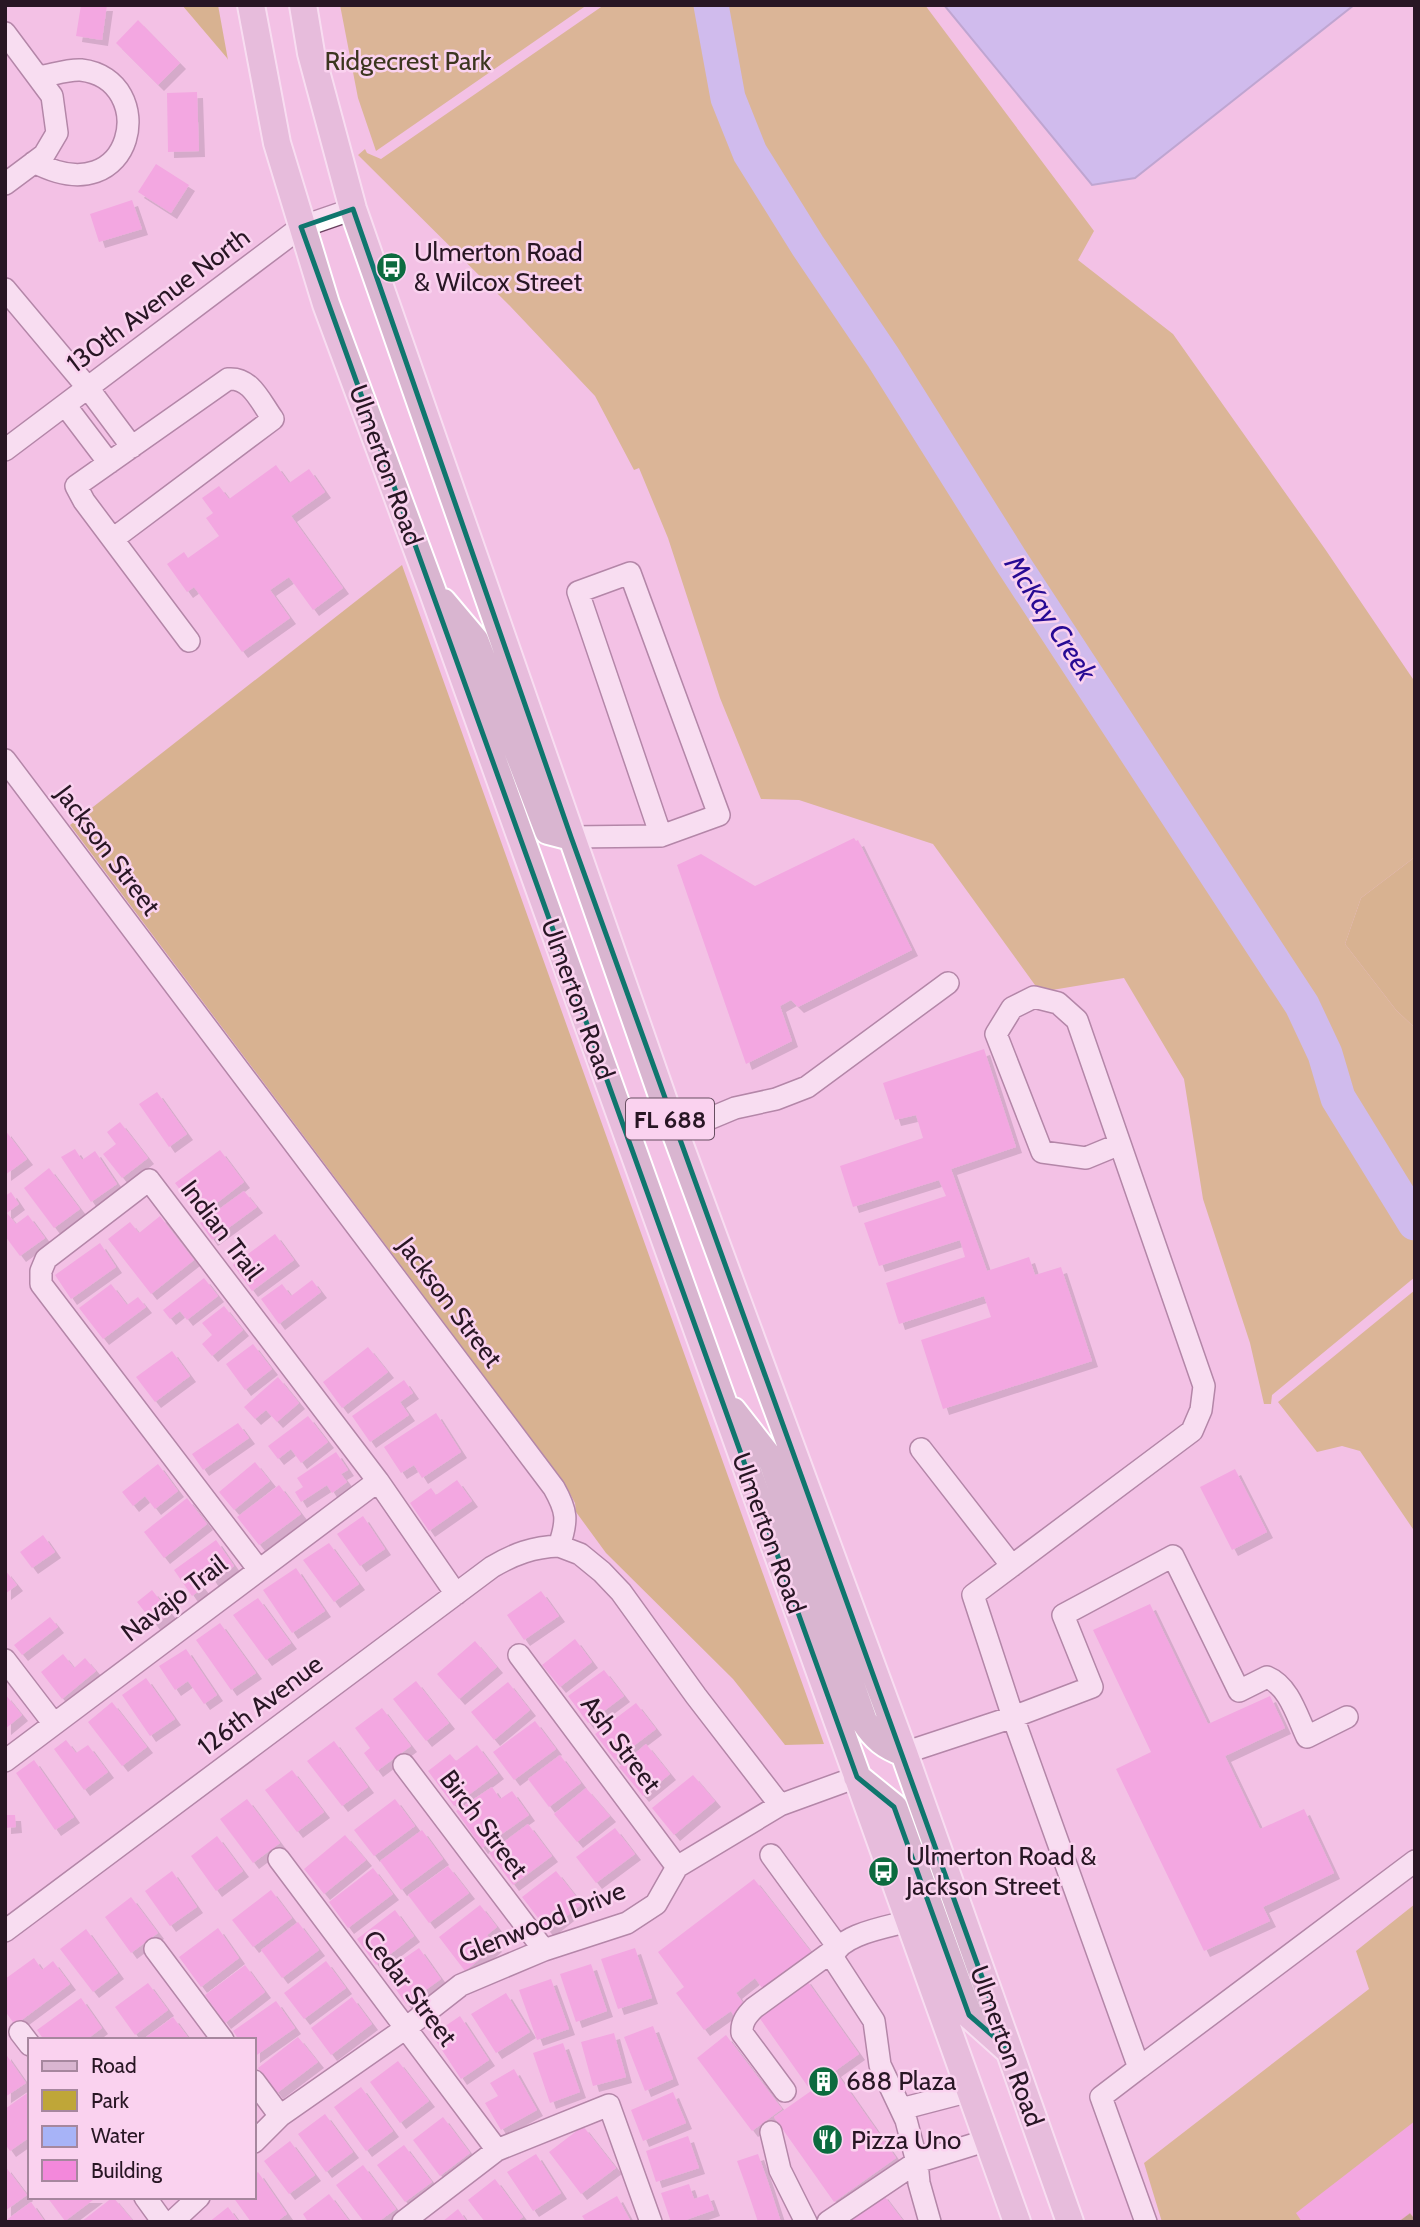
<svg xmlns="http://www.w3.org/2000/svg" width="1420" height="2227" viewBox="0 0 1420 2227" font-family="Cabin,sans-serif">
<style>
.green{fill:#bfa638}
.forest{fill:#b9a02c}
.water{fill:#a7b3f7;stroke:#8184b8;stroke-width:2}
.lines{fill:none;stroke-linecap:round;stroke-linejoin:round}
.river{stroke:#a7b3f7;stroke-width:35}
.building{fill:#f388db;filter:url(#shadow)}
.minor-casing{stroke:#683f5e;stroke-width:24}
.major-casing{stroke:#fff;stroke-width:30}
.minor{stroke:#fff;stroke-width:21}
.major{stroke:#d9b5d0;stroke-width:26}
.marked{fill:none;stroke:#0f766e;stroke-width:5;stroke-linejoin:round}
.labels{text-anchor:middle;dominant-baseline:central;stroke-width:5;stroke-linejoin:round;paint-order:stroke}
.shield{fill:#fad2ef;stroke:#674e61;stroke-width:2}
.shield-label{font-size:24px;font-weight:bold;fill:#281624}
.park-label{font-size:26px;fill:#3c361f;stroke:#fad2ef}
.poi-label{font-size:26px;fill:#281624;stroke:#fad2ef;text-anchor:start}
.street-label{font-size:26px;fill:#281624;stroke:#fad2ef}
.water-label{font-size:28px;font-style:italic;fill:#270a94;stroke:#fad2ef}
</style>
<defs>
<filter id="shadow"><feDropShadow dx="6" dy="6" stdDeviation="0" flood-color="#0004"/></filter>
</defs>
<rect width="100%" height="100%" fill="#f3c1e5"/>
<!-- green -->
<path class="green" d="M340 5H587L376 151 358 98Z
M604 5H925L1094 231 1078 260 1173 334 1325 549 1415 682V857L1361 898 1345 944 1396 1010 1415 1028V1277L1272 1395 1271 1404H1264L1250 1343 1203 1199 1184 1079 1124 978 1040 992 933 844 799 800 761 799 720 698 668 538 639 468 634 470 595 396 510 306 358 155 365 149 367 153 381 159Z
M1415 1290V1532L1360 1451 1342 1446 1317 1452 1278 1402Z
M1415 1904V2222H1162L1144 2163 1369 1989 1356 1951Z"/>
<!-- forest -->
<path class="forest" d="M182 5H218L228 60 227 58Z
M402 565 777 1613 824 1744 785 1745 733 1679 606 1553 576 1512 575 1503 563 1481 70 825Z
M1415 857V1028L1396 1010 1345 944 1361 898Z"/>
<!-- water -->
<path class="water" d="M944 5H1354L1135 178 1092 185Z"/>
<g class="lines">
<!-- river -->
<path class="river" d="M711 5 728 98 750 153 808 246 883 357 1010 559 1302 1005 1325 1054 1338 1098 1415 1223"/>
</g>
<!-- building -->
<path class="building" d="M81 5H107L102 40 76 36Z
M138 20 180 63 158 85 116 43Z
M197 92 199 151 168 152 167 93Z
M156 164 189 185 171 213 138 192Z
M132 200 142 229 99 242 90 214Z
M276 465 289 483 309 469 325 492 291 516 343 588 313 610 289 577 270 590 290 618 242 652 194 587 187 592 167 564 184 552 188 558 219 536 206 518 213 513 202 498 219 486 229 499Z
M854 838 856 841 858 840 912 950 798 1007 791 1000 780 1006 792 1041 746 1064 677 865 701 854 755 886Z
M984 1049 1016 1147 951 1169 987 1271 1029 1257 1035 1275 1061 1267 1092 1361 943 1409 921 1340 991 1317 984 1296 899 1324 886 1283 965 1257 960 1240 879 1266 864 1223 946 1196 939 1180 853 1207 840 1166 923 1138 916 1115 895 1120 883 1083Z
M157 1092 187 1134 169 1147 139 1104Z
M120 1122 148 1158 122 1178 103 1154 116 1144 107 1132Z
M5 1130 27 1159 5 1175Z
M75 1149 82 1160 95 1151 117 1184 91 1202 61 1157Z
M220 1150 244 1182 200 1216 175 1183Z
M49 1168 80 1209 54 1228 24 1188Z
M244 1191 257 1207 212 1240 200 1223Z
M11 1192 19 1204 7 1213 16 1224 28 1215 45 1238 20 1256 5 1236V1196Z
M160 1216 194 1260 151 1294 108 1239 130 1222 139 1233Z
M275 1234 294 1260 252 1291 233 1265Z
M100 1243 116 1267 71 1299 55 1275Z
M204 1278 218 1296 187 1320 180 1311 170 1319 163 1310Z
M312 1280 321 1292 279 1324 261 1299 282 1284 291 1296Z
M111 1284 127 1305 138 1297 146 1307 103 1339 79 1308Z
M224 1306 243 1330 212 1356 202 1344 212 1335 202 1323Z
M253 1344 272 1369 245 1390 226 1364Z
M368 1347 388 1372 342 1408 323 1382Z
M172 1351 190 1376 155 1402 136 1377Z
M278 1377 299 1403 277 1422 266 1410 255 1419 244 1407Z
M404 1380 413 1393 400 1402 409 1415 370 1442 352 1416Z
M436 1413 461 1452 422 1478 414 1465 401 1473 384 1447Z
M308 1416 328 1442 301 1463 291 1449 278 1459 268 1446Z
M238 1423 249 1438 203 1470 192 1454Z
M336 1452 348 1470 341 1474 347 1482 332 1493 327 1485 301 1502 295 1492 303 1487 297 1478Z
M255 1462 270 1481 234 1510 219 1492Z
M158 1464 178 1491 155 1509 145 1496 133 1506 122 1492Z
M1235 1469 1267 1532 1232 1550 1200 1487Z
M457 1480 472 1501 429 1531 410 1503 431 1488 436 1495Z
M279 1485 301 1514 259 1545 237 1517Z
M187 1498 207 1524 164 1558 144 1532Z
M363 1516 385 1549 360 1566 337 1534Z
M43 1535 55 1552 32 1568 20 1552Z
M216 1540 234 1566 213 1581 204 1568 193 1575 203 1588 192 1596 174 1570Z
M329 1543 359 1584 334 1602 303 1560Z
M296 1568 325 1611 292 1633 263 1590Z
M5 1570 17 1585 5 1594Z
M152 1590 170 1613 155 1625 137 1602Z
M541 1591 559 1616 524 1640 507 1615Z
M258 1598 291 1643 266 1660 233 1615Z
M1150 1604 1208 1724 1270 1696 1285 1728 1225 1756 1260 1829 1304 1809 1334 1873 1263 1907 1270 1921 1204 1951 1116 1769 1151 1752 1093 1630Z
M50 1617 58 1627 22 1655 14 1645Z
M220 1623 256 1673 231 1690 196 1640Z
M575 1639 592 1662 560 1687 542 1665Z
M475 1641 497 1667 459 1699 437 1674Z
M186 1649 217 1695 204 1704 188 1681 175 1690 159 1666Z
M63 1654 74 1668 85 1658 96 1671 62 1699 41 1672Z
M604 1670 624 1696 588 1723 568 1696Z
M146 1678 175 1719 150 1736 122 1695Z
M416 1681 449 1723 426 1741 393 1699Z
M508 1682 530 1710 494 1740 471 1712Z
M5 1694 22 1715 5 1729Z
M112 1702 147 1747 122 1766 88 1722Z
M636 1703 656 1729 615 1760 595 1734Z
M382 1708 411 1746 377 1771 364 1753 370 1748 355 1728Z
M535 1721 556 1749 514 1780 493 1752Z
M66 1740 76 1753 88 1745 108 1772 84 1790 54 1749Z
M334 1741 368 1787 342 1806 307 1761Z
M646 1744 670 1774 643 1796 619 1767Z
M477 1745 498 1773 454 1806 428 1771 450 1754 456 1761Z
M560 1755 581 1783 549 1807 528 1779Z
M34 1760 74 1817 55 1830 16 1773Z
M292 1770 324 1812 297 1832 265 1790Z
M693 1775 715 1801 674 1835 652 1808Z
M492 1787 500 1799 512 1791 529 1815 482 1848 456 1811Z
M586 1788 610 1816 577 1842 554 1814Z
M247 1799 280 1843 253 1863 220 1819Z
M395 1799 415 1826 374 1856 354 1830Z
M5 1815H15L16 1827 5 1828Z
M528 1824 552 1856 513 1885 489 1853Z
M615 1828 635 1854 596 1883 576 1857Z
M422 1830 443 1859 401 1890 380 1861Z
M345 1835 366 1860 324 1894 304 1869Z
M217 1836 243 1871 216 1891 191 1856Z
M448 1866 469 1893 429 1923 408 1895Z
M373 1868 393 1894 348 1928 329 1902Z
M172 1871 197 1907 170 1926 145 1891Z
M556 1871 582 1904 548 1931 522 1897Z
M754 1879 811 1952 762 1988 755 1978 736 1993 746 2007 734 2016 731 2011 704 2030 676 1993 684 1987 658 1952Z
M271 1890 292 1918 253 1947 232 1920Z
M131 1897 158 1933 131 1953 105 1917Z
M480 1905 497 1927 487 1935 496 1946 465 1971 439 1937Z
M395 1910 414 1936 376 1965 357 1939Z
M298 1922 319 1950 282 1978 261 1950Z
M218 1928 239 1958 201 1987 179 1957Z
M86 1929 118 1973 93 1992 60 1949Z
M419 1948 441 1979 406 2004 384 1972Z
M635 1948 652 1998 618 2009 601 1959Z
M34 1958 42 1970 53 1961 70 1984 15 2025 5 2011V1979Z
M326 1961 346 1988 304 2019 284 1993Z
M591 1964 607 2011 576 2022 560 1974Z
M245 1965 265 1992 225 2023 205 1995Z
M805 1978 859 2054 835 2071 896 2158 834 2202 774 2117 811 2091 756 2013Z
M551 1979 569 2029 537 2040 519 1990Z
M148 1983 168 2010 135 2035 115 2007Z
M506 1993 530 2032 496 2053 471 2014Z
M352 1997 372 2024 331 2055 311 2028Z
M81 1998 102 2028 86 2040H44L37 2030Z
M276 2001 295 2028 254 2057V2040H239L233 2031Z
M460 2016 489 2060 461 2079 432 2035Z
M173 2017 190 2040H142Z
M653 2026 673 2079 645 2091 624 2037Z
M614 2033 626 2077 593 2086 581 2042Z
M726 2035 782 2109 752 2131 697 2058Z
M298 2037 318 2062 277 2093 258 2068Z
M563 2043 580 2092 550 2103 533 2053Z
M5 2053 26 2083 5 2097Z
M398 2061 429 2101 400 2123 370 2082Z
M514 2069 537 2110 501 2130 485 2103 498 2096 490 2083Z
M361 2087 393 2131 366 2151 334 2107Z
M30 2091V2137L10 2151 5 2144V2109Z
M673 2092 686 2123 643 2141 631 2110Z
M325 2114 353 2152 326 2172 298 2134Z
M443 2117 470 2153 440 2176 413 2140Z
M1415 2121V2219L1410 2213 1398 2222H1302L1296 2213Z
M583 2126 616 2168 581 2194 549 2152Z
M688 2136 699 2168 656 2182 646 2151Z
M290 2141 315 2175 289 2194 264 2161Z
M404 2145 432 2182 405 2202 377 2165Z
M536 2154 561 2193 533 2211 507 2172Z
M758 2154 768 2182 781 2222H758L747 2189 737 2161Z
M363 2165 396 2209 378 2222H364L336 2185Z
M5 2166 27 2195 5 2211Z
M258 2172 287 2214 276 2222H251L233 2197H254V2175Z
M495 2179 523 2217 516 2222H485L468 2200Z
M689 2184 694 2199 708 2194 714 2210 680 2222H671L661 2193Z
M882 2193 904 2222H843Z
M329 2194 350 2222H308L303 2214Z
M617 2196 631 2222H586L582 2216Z
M47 2197H97L65 2221Z
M113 2197 134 2222H81Z
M31 2202 45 2222H5V2221Z
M228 2207 239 2222H209Z
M458 2209 467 2222H442Z"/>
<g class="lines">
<defs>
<path id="minor" d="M5 33 52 96 57 133 44 155 5 184
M34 162C136 216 160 79 81 70 68 69 52 75 39 77
M5 289 88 388 132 447
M65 405 109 463
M5 450 301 227 353 209
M113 539 273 419C260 401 251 377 228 379L76 486 84 501 189 641
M5 760 554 1488C567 1511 568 1520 559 1546L580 1554 602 1572 621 1592 696 1696 780 1805
M571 837 661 836 719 815 630 573 578 592 661 836
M675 1133 735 1108 776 1099 807 1087 948 983
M1120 1144 1086 1158 1042 1152 996 1034 1012 1008 1034 997 1058 1003 1077 1020 1204 1386 1201 1410 1192 1431 973 1595 1013 1717 1092 1687 1063 1615 1173 1556 1239 1691 1267 1677C1289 1686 1297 1716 1307 1737L1347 1717
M921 1449 1012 1566
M259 1570 41 1284V1271L46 1259 149 1180 378 1481 456 1594
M519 1655 677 1867
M5 1660 54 1724
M904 1753 1013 1717 1139 2068 1415 1861
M5 1761 378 1481
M404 1765 544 1950
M771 1855 838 1947 754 2008C747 2015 741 2022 742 2033L785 2091
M279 1859 497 2150
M909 1921C888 1927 838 1934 833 1958L874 2021 880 2065 906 2120 917 2162 919 2183 930 2222
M5 1931 492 1567C514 1554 533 1547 559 1546
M155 1949 223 2040
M20 2032 30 2045
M1139 2068 1101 2097 1146 2222
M254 2081 280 2116
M901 2109 970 2091
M771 2132 780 2170 806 2222
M254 2142 280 2116 406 2028 461 1985 544 1950 627 1923 656 1904 677 1867 780 1805 857 1777
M145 2197 163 2222
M172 2222 199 2197
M403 2222 497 2150 609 2105 651 2222
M828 2222 917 2162 988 2140"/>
<path id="major" d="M251 5 277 143 326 304 431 587 1017 2222
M303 5 311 53 353 209 667 1110 904 1753 1070 2222
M443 602 475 640 548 831 571 837
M733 1411 772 1461 864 1721C875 1738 885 1746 904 1753
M857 1777 894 1807 969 2015 1006 2048"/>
</defs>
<!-- minor casing -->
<use href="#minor" class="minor-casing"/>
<!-- major casing -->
<use href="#major" class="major-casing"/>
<!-- minor -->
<use href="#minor" class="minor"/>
<!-- major -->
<use href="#major" class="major"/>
</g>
<!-- marked area -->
<path d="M0 0H1420V2227H0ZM353 209 571 837 1008 2049 969 2015 894 1807 857 1777 301 227Z" fill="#f3c1e5" fill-opacity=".55" fill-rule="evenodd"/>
<path class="marked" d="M353 209 571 837 1008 2049 969 2015 894 1807 857 1777 301 227Z"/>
<!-- icons -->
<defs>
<symbol id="bus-disc" viewBox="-11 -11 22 22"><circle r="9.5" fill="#0c6b3f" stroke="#fad2ef"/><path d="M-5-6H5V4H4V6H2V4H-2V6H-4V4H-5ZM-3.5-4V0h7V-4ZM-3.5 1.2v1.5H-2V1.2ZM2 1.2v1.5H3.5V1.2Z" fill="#fff"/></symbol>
<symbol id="building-disc" viewBox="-11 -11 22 22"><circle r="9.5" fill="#0c6b3f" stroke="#fad2ef"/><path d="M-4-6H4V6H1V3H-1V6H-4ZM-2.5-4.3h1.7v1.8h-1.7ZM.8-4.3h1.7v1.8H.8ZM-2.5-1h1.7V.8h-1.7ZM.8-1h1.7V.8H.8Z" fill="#fff"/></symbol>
<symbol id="restaurant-disc" viewBox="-11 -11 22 22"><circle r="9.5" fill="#0c6b3f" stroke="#fad2ef"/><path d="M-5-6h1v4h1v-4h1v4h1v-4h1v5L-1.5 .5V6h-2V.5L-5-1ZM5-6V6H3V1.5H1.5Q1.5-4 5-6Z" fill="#fff"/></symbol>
</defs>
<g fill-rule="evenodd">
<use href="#bus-disc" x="374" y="250" width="35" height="35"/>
<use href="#bus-disc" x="866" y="1854" width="35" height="35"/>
<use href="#building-disc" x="806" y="2064" width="35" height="35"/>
<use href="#restaurant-disc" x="810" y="2122" width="35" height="35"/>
</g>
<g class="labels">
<!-- shield labels -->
<rect class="shield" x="626" y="1098.5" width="88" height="41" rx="5"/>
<g class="shield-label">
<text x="670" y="1119">FL 688</text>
</g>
<!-- park labels -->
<g class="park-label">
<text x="408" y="61">Ridgecrest Park</text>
</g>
<!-- poi labels -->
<g class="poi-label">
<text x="414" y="252">Ulmerton Road<tspan x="414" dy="30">&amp; Wilcox Street</tspan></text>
<text x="906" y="1856">Ulmerton Road &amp;<tspan x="906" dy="30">Jackson Street</tspan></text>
<text x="846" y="2081">688 Plaza</text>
<text x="851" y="2140">Pizza Uno</text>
</g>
<!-- street labels -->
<g class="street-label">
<text transform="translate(158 300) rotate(-37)">130th Avenue North</text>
<text transform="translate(386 465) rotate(70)">Ulmerton Road</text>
<text transform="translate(108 850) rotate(53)">Jackson Street</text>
<text transform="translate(578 999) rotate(70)">Ulmerton Road</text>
<text transform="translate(222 1230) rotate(53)">Indian Trail</text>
<text transform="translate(450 1302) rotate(53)">Jackson Street</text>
<text transform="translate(769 1533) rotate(70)">Ulmerton Road</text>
<text transform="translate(174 1598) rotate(-37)">Navajo Trail</text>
<text transform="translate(260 1705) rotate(-37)">126th Avenue</text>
<text transform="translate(621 1744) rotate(53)">Ash Street</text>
<text transform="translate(484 1824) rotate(53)">Birch Street</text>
<text transform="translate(542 1922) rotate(-22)">Glenwood Drive</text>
<text transform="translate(410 1988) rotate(53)">Cedar Street</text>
<text transform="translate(1007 2046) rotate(70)">Ulmerton Road</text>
</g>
<!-- water labels -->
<g class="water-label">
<text transform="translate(1051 618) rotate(57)">McKay Creek</text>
</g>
</g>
<!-- border -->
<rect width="1420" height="2227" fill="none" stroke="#281624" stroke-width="14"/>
<!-- legend -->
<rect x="28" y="2038" width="228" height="161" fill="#fad2ef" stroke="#a6879e" stroke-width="2"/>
<rect x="42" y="2061" width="35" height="10" fill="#d9b5d0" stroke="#a6879e" stroke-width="2"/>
<text x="91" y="2073" font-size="21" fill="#281624">Road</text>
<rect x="42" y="2090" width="35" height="21" fill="#bfa638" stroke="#a6879e" stroke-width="2"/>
<text x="91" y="2108" font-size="21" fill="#281624">Park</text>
<rect x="42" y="2126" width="35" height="21" fill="#a7b3f7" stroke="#a6879e" stroke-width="2"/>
<text x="91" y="2143" font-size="21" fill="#281624">Water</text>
<rect x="42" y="2160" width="35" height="21" fill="#f388db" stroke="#a6879e" stroke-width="2"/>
<text x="91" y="2178" font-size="21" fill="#281624">Building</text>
</svg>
